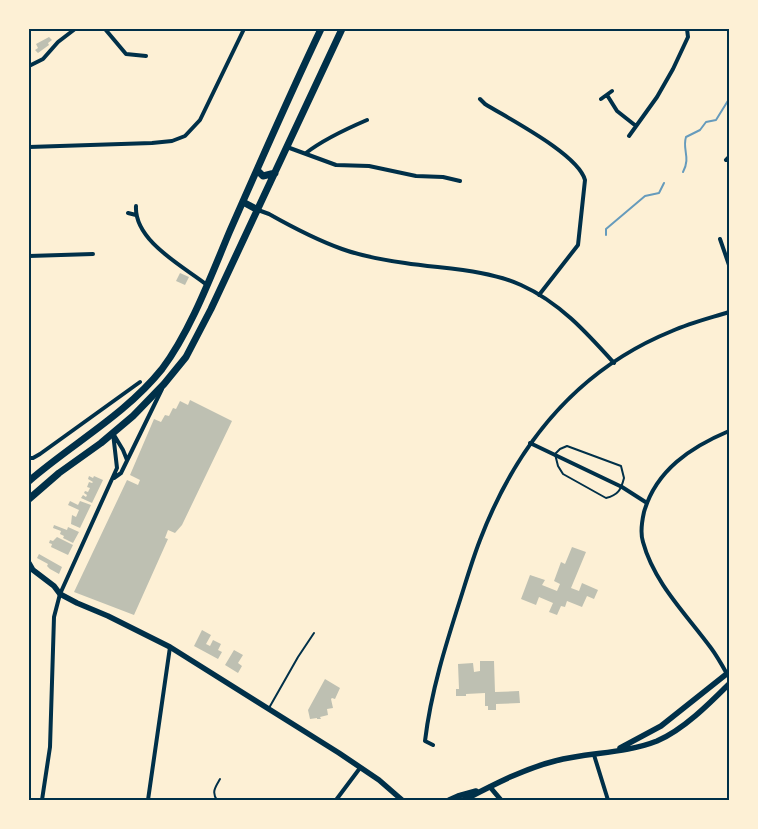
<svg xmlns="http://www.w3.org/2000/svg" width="758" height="829" viewBox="0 0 758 829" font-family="'DM Sans',sans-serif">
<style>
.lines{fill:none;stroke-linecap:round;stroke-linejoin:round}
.stream{stroke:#669bbc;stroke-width:2}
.building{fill:#bec0b2}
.service{stroke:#003049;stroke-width:2}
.minor{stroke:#003049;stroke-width:4}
.tertiary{stroke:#003049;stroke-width:5}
.secondary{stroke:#003049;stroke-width:5.5}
.trunk{stroke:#003049;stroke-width:7}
.neatline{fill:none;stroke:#003049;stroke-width:2}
</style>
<rect width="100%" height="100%" fill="#fdf0d5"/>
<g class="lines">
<!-- stream -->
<path class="stream" d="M683 172C691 157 682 150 686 137L700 130 706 122 716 120 729 99
M606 235V229L645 196 659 193 664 183"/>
</g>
<!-- building -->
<path class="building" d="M49 37 52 40 48 43 49 45 38 53 35 50 38 48 36 44Z
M180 273 189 277 185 285 176 281Z
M190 400 232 421 182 525 175 533 168 530 165 538 168 539 134 615 74 592 127 480 138 485 140 480 130 475 154 419 161 422 165 415 169 416 173 408 176 409 180 401 188 405Z
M89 476 93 478 94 476 103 480 92 503 81 498 83 495 86 497 87 495 84 493 85 491 88 492 90 488 87 487 89 482 92 483 93 482 88 479Z
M70 501 78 505 80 501 91 505 80 528 71 524 72 515 76 517 79 510 68 505Z
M54 525 67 530 68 527 79 532 73 543 63 538 64 536 60 534 61 531 53 528Z
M57 537 73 545 68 555 51 547 52 544 49 543 50 540 53 541Z
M572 547 586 552 571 588 579 591 582 583 598 590 594 599 587 596 582 607 567 601 565 607 561 606 557 615 549 612 553 603 539 597 536 605 521 599 530 575 545 580 542 585 557 591 560 584 554 581 561 562 565 564Z
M39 554 62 567 59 574 50 569 47 566 48 564 37 558Z
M202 630 211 635 206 644 210 646 213 640 221 644 218 650 222 652 218 659 194 646Z
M234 650 243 655 238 663 242 666 238 673 225 665Z
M480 661H494L495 692 519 691 520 703 496 704V710H488V706H485V693L466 694V696H456V689H459L458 664 473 663 474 672 480 671Z
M325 679 340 688 335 699 332 698 331 699 333 708 327 709 328 715 320 717 321 719H317V718L310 719 308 710Z"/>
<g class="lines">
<!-- service -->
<path class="service" d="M567 446 621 466 624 478C621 490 618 495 606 498L563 474 558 466 555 454 560 449Z
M269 708 298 657 314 633
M217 800C211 792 216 786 220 779"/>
<!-- minor -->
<path class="minor" d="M105 29 126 54 146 56
M29 66 43 59 58 42 75 29
M607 95 617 111 636 126
M480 99 485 104C509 119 578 154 585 180L578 245 539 295
M601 99 612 91
M629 136 657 97 673 69 688 37 687 29
M29 147 152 143 172 141 185 136 200 120 244 29
M287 147 336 165 369 166 416 176 443 177 460 181
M306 153C324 139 346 129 367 120
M726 160 729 157
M136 206C134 241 183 266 207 285
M258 210 269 214C292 227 317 240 342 249 361 256 384 260 405 263 443 269 486 269 521 285 559 302 586 332 614 363
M128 213 136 215
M720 239 729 265
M29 256 93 254
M114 435 123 450 127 460
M530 443 622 487 647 503
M29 458H33L40 454 140 382
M114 478 121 473 162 389
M727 674C722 665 717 656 711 648 687 615 654 583 643 542 640 533 642 521 644 512 656 470 691 447 729 431
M433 745 425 741C431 691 446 644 461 597 467 578 473 558 480 540 516 446 576 370 672 331 690 323 710 318 729 312
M594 755 608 800
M42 800 50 747 54 617 60 594 117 468 113 433
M148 800 170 647
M336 800 360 768"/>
<!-- tertiary -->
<path class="tertiary" d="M490 787 501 800"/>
<!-- secondary -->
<path class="secondary" d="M29 563 33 570 54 586 60 594 77 603 108 616 170 647 339 753 379 780 402 800
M620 748 661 726 729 672
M449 800 458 796 476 791
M464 800C493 785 523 769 555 761 589 752 624 754 657 741 683 730 709 704 729 684"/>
<!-- trunk -->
<path class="trunk" d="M257 170 263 176 275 173
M243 202 258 210
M29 481C73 443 125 415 162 369 190 332 211 276 229 233 259 165 289 96 321 29
M29 499 59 473 101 443 133 416 164 384 186 357 211 309 342 29"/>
</g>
<!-- border -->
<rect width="758" height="829" fill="none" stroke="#fdf0d5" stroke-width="60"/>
<rect x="30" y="30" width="698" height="769" class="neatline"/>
</svg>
